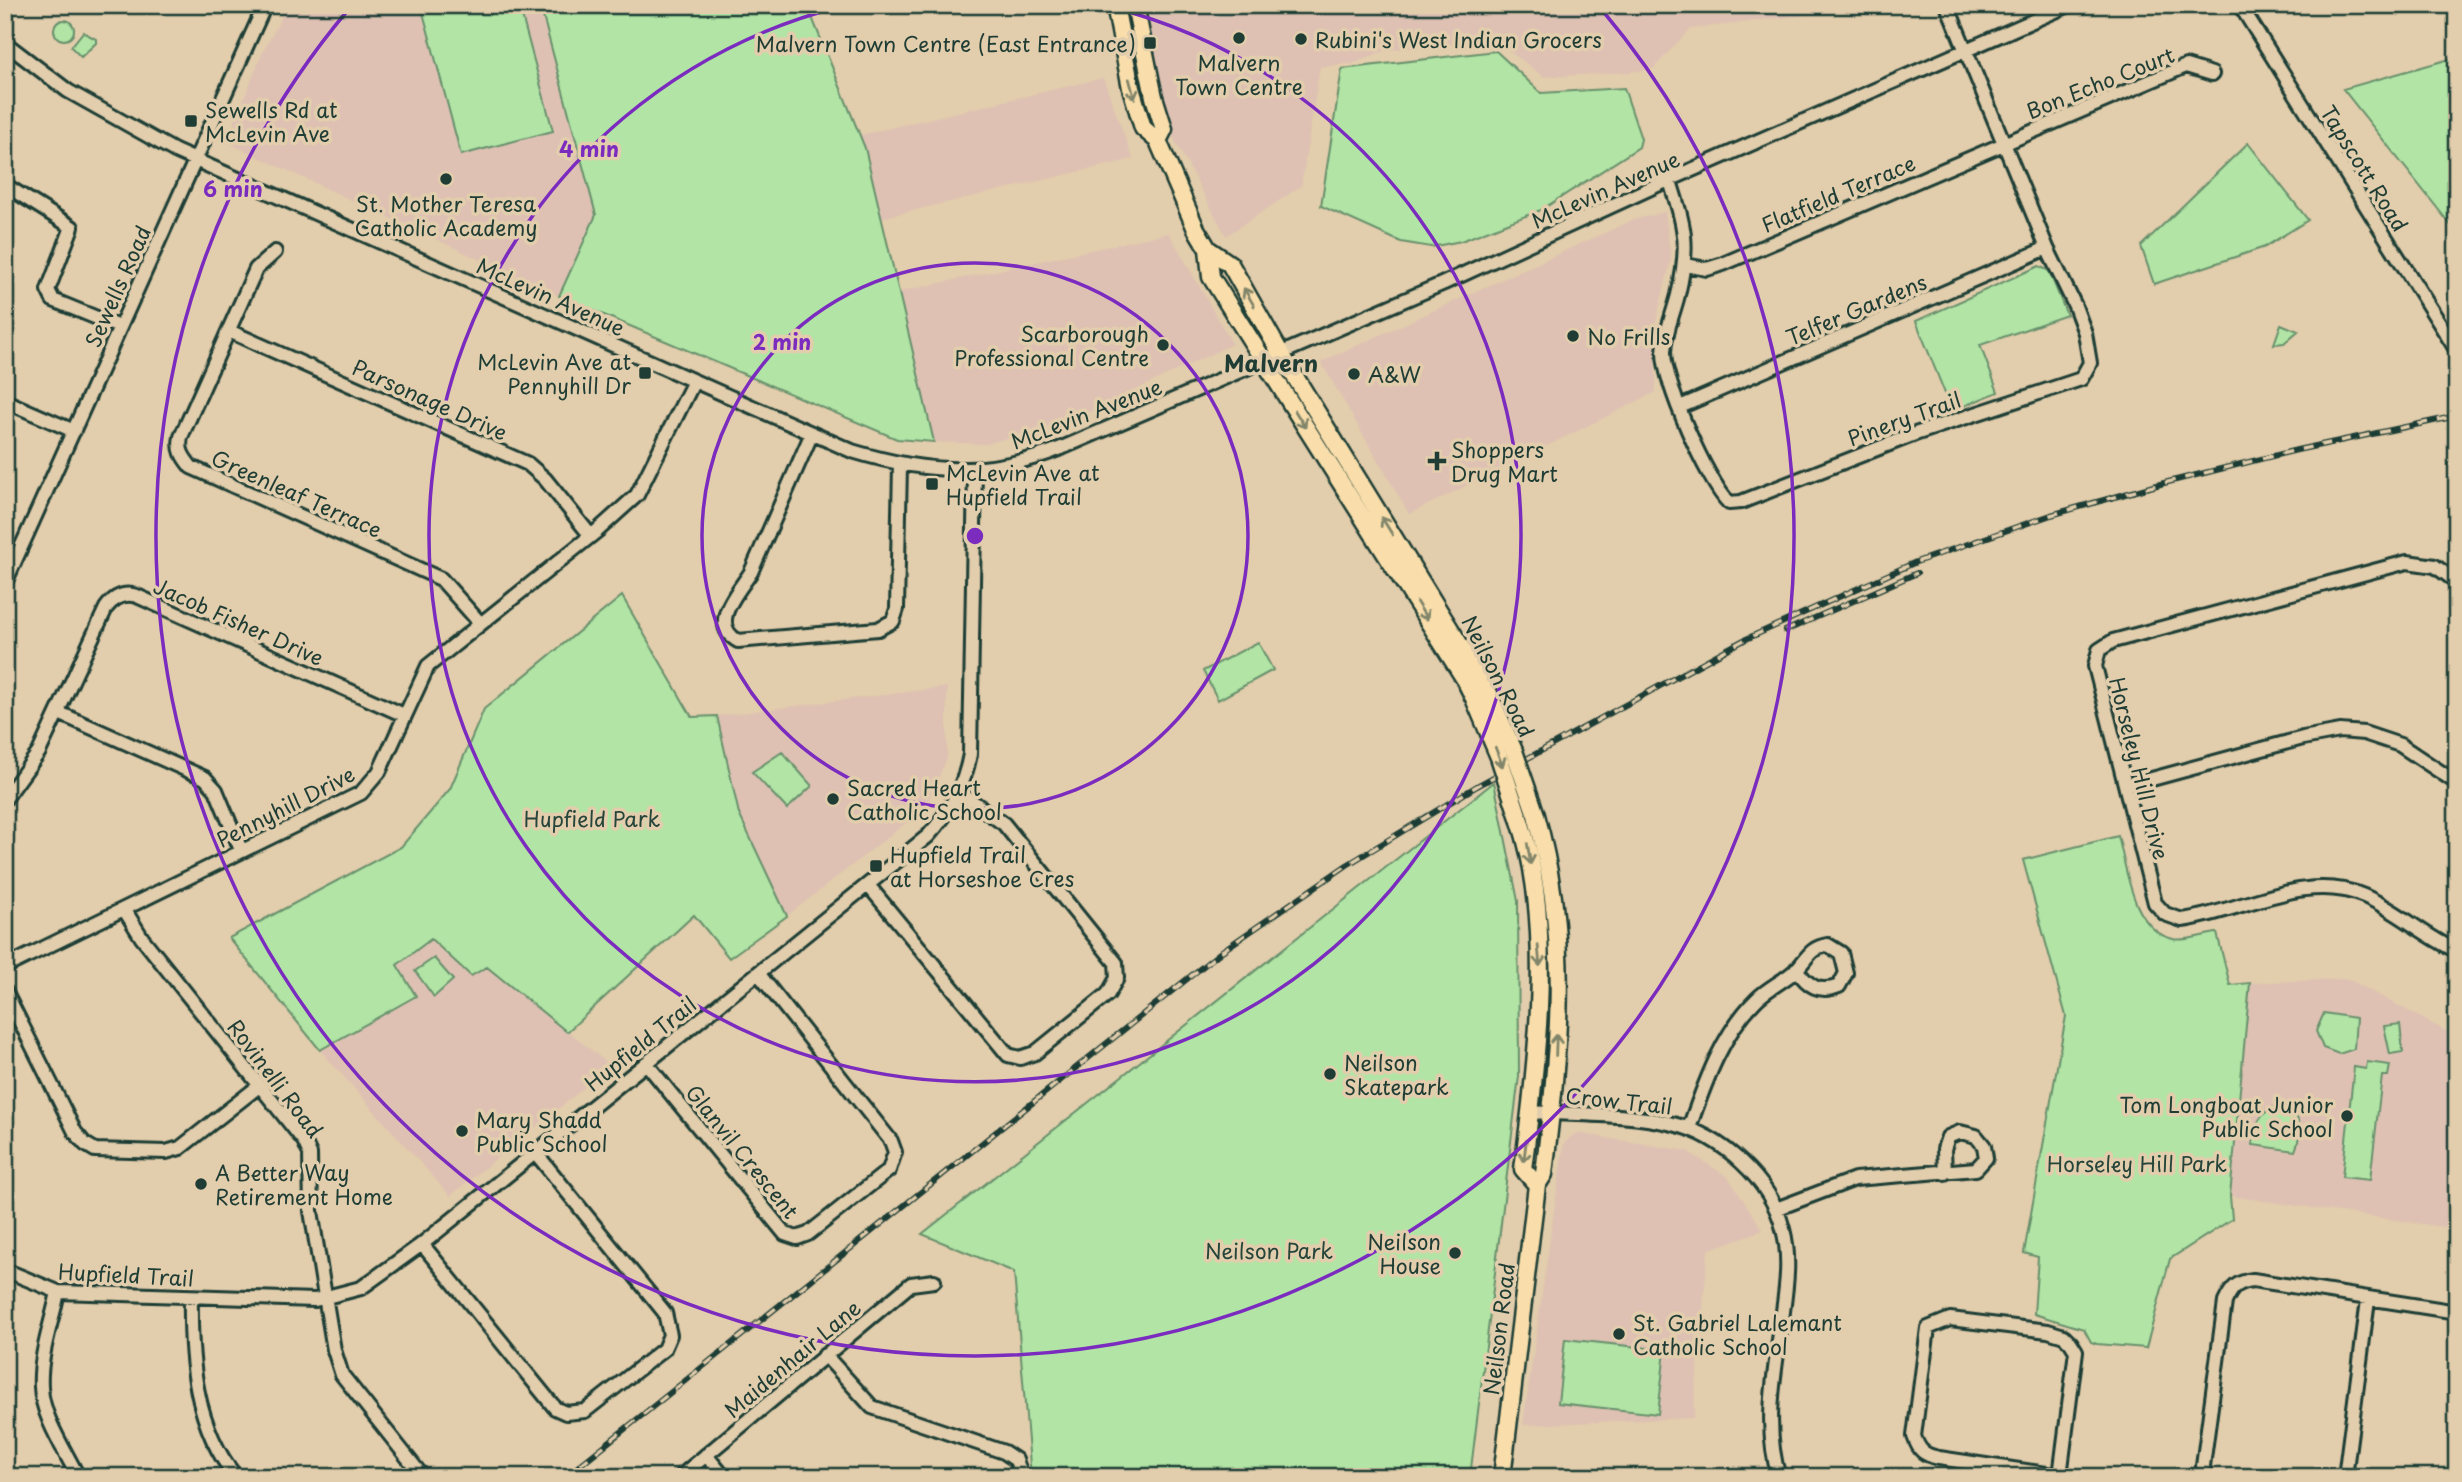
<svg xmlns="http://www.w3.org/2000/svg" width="2462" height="1482" viewBox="0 0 2462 1482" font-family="'Playpen Sans',sans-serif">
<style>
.built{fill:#dec1b3}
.green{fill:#b1e4a5;stroke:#68906c;stroke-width:2}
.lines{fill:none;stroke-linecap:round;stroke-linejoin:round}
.minor-casing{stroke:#1f3d34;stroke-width:18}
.major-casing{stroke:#1f3d34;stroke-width:21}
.minor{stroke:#e2cdac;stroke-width:12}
.major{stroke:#f9deab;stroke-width:16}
.rail-casing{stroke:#1f3d34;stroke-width:6}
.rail{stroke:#e2cdac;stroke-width:3.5;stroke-dasharray:10;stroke-linecap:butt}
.major-bridge-casing{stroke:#1f3d34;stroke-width:21;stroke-linecap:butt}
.major-bridge{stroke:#f9deab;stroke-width:16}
.oneway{stroke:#81856a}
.ring{fill:none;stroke:#7b2cbf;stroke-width:3.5}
.poi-dot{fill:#1f3d34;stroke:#e2cdac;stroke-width:2.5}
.labels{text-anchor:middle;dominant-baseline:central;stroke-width:7;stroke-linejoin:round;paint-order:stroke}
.poi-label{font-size:21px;fill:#1f3d34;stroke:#e2cdac;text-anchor:start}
.street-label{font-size:21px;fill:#1f3d34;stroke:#e2cdac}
.park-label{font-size:21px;fill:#26453a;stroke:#e2cdac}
.neighbourhood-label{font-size:23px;font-weight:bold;fill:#1f3d34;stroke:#e2cdac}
.centre{fill:#7b2cbf;stroke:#e2cdac;stroke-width:3.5}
.ring-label{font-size:21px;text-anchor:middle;font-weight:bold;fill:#7b2cbf;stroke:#e2cdac;stroke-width:7;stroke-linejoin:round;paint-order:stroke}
</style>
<rect width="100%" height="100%" fill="#e2cdac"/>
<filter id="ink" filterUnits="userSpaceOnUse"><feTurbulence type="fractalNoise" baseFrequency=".0143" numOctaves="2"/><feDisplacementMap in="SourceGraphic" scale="14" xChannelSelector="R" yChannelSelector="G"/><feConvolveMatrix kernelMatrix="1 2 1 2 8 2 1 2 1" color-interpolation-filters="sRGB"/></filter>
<g filter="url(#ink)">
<!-- built -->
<path class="built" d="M288 5H540L596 215 559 296 226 142 262 54Z
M1141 5H1887L1690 29 1653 69 1629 72 1544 77 1496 41 1386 50 1355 63 1320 67 1301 186 1226 236 1166 124Z
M1103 78 1133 159 881 218 860 135Z
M1665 212 1671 260 1655 325 1656 392 1409 514 1321 362 1633 220Z
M1169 233 1232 344 1077 418 986 444 934 442 899 292Z
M947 687V758L925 808 787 916 739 814 717 716Z
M431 939 471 976 487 966 611 1066 450 1196 320 1050 415 996 397 965Z
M2348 979 2457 1037V1229L2230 1196 2250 983Z
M1576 1133 1687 1151 1728 1177 1763 1230 1708 1250 1693 1418 1523 1425 1564 1143Z"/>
<!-- green -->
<path class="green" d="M421 5H519L553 131 461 155Z
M540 5H807L865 148 934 442 897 439 559 296 596 215Z
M54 30a10 10 0 1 1 20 0a10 10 0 1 1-20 0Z
M83 32 96 39V43L81 57 71 47Z
M1496 51 1541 93 1624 88 1641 139 1639 147 1541 210 1461 241 1431 247 1401 242 1321 206 1342 69Z
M2457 57V233L2343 89Z
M2248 143 2308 220 2265 247 2154 284 2141 246Z
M2039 266 2049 271 2067 315 1980 345 1998 392 1952 411 1916 321Z
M2281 324 2298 331 2284 343 2274 344Z
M622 596 692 717 717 716 739 814 787 916 729 958 694 915 567 1032 487 967 471 976 431 939 397 965 416 996 320 1050 229 938 401 847 450 789 484 709Z
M1258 642 1273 670 1218 700 1203 671Z
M782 752 812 786 787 809 752 772Z
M1494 782 1518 901 1519 1076 1470 1477H1031L1014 1272 922 1234Z
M2118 836C2127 869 2132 930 2173 939 2185 942 2205 934 2217 933L2230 985 2250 983 2230 1196 2232 1219 2170 1259 2146 1348 2097 1344 2091 1342 2084 1329 2034 1314 2038 1257 2024 1253 2066 1016 2023 860Z
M434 958 453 980 434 997 415 971Z
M2324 1013 2356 1018 2354 1049 2339 1054 2323 1048 2316 1031Z
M2400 1024 2403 1052 2390 1054 2384 1026Z
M2367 1062 2390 1065 2388 1076H2382L2370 1180 2342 1177 2354 1067 2366 1069Z
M2277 1106C2303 1107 2302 1133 2295 1151L2253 1145C2253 1128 2260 1111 2277 1106Z
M1565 1339 1665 1350 1658 1414 1558 1403Z"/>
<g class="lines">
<defs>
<path id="minor" d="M2240 5 2457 351
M5 43 68 91 175 151 852 451C928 474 989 478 1064 447L1444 283 1655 186 2069 5
M1670 181C1685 228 1690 245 1678 295 1673 315 1665 332 1664 352 1664 383 1707 481 1729 503L1741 502 1915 434 2081 379 2090 363 2085 333 2075 306 2047 248 1947 5
M5 185 72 227 48 290 53 300 119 327
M275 252 256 269 181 437C178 450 183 457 191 467L441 579 480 623
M1685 265 1707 269 1723 264 2186 66 2212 74
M229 331 528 464 545 479 591 536
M5 401 74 431
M1680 407 2047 248
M812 433 751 572C739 591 707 624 738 641L878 629 893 621 897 609 900 466
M2457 582 2435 566 2407 562 2113 641 2099 650 2095 666 2155 903 2165 914 2182 920C2242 912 2304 871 2364 896 2397 910 2424 936 2457 951
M5 583 265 5
M59 713 205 778 216 790 241 850
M2126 786 2303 738 2340 731 2364 733 2400 745 2457 783
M5 799 39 752 106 608C114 597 124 592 137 596L404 715
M868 885 1008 1055 1020 1058 1035 1053 1108 994 1117 978 1116 963 1004 824 959 792
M124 909 142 938 304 1141 310 1154 311 1211 323 1284 334 1350 342 1375 423 1477
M5 967 361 793 379 772 428 666 597 531 637 495 694 381
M5 991 75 1132 85 1144 95 1150 166 1152 180 1148 259 1086
M646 1063 785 1234 797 1238 808 1234 889 1170 895 1152 891 1141 758 973
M1530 1112C1577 1115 1627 1113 1673 1124 1721 1135 1771 1180 1783 1229 1791 1259 1786 1289 1782 1319 1775 1371 1763 1425 1779 1477
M1689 1128C1705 1083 1722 1033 1757 999 1768 988 1784 981 1796 970 1808 958 1809 948 1828 945L1841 953 1846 973 1839 986C1819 994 1808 986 1796 969
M1776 1209 1855 1179 1976 1169 1986 1158 1984 1146 1976 1136 1960 1132 1948 1137 1944 1149 1945 1173
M422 1244 555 1408 566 1413 585 1411 664 1349 670 1335 665 1313 535 1152
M5 1270 58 1292 315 1300 361 1288 422 1244 928 836C950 812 964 787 970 754L975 469
M58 1292C52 1322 39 1356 41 1387 42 1417 65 1450 78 1477
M191 1298C190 1359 195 1427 236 1477
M825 1355 872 1407 1004 1452 1016 1460 1022 1477
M706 1455 724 1477
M680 1477 911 1284 934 1281
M2060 1477V1476L2076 1351 2071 1343 2064 1336 2048 1331 1950 1319 1928 1328 1914 1436C1919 1451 1924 1455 1939 1458L2060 1476
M2205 1477 2203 1466 2225 1302C2232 1287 2237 1282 2253 1280L2457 1312
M2345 1477 2368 1300"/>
<path id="major" d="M1115 5 1131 88 1143 128 1158 141 1196 229 1208 249 1230 264 1281 354 1487 689
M1135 5 1154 97 1164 129 1158 141
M1208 249 1211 277 1464 678 1473 696
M1520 821C1554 922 1537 1064 1523 1169L1537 1185
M1502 1477 1537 1185 1544 1174C1559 1047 1571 939 1536 815"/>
</defs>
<!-- minor casing -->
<use href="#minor" class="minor-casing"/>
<!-- major casing -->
<use href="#major" class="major-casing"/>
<!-- minor -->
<use href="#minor" class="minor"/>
<!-- major -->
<use href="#major" class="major"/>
<defs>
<path id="rail" d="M1785 631 1917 573
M565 1477 1222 951 1347 865 1477 786 1744 640 1916 562 2051 515 2164 483 2297 450 2457 416"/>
</defs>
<!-- rail casing -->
<use href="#rail" class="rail-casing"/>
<!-- rail -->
<use href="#rail" class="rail"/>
<defs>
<path id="major-bridge" d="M1487 689 1514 751 1536 815
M1473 696 1499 757 1520 821"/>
</defs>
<!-- major-bridge casing -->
<use href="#major-bridge" class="major-bridge-casing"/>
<!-- major-bridge -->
<use href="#major-bridge" class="major-bridge"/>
</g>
<!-- one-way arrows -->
<defs><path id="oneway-shaft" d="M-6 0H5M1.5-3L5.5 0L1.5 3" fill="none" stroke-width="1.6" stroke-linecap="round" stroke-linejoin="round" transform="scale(1.75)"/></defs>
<g class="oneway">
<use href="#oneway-shaft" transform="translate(1132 89) rotate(75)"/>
<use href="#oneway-shaft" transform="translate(1249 297) rotate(-120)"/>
<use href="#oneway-shaft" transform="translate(1300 419) rotate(58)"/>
<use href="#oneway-shaft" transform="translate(1387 526) rotate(-122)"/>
<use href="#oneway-shaft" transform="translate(1422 611) rotate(58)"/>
<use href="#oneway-shaft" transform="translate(1499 757) rotate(69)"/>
<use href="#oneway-shaft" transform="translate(1529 854) rotate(81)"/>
<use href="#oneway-shaft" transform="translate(1539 956) rotate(85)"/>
<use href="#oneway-shaft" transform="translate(1556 1045) rotate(-88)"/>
<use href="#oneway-shaft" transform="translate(1525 1151) rotate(97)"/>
</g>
</g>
<!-- distance rings -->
<g class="ring">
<circle cx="975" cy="536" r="273"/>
<path d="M1107 6A546 546 0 1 1 843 6"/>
<path d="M1602 10A819 819 0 1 1 348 10"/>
</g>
<!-- markers -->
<g class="poi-dot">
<circle cx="1239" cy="38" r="7"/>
<circle cx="1301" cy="39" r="7"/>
<rect x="1143" y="36" width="14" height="14" rx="3.5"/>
<rect x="184" y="114" width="14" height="14" rx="3.5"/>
<circle cx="446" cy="179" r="7"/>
<circle cx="1573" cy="336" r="7"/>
<circle cx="1163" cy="345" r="7"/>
<rect x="638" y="366" width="14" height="14" rx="3.5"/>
<circle cx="1354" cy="374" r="7"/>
<path d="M1433.5 450.5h7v7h7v7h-7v7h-7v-7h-7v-7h7z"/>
<rect x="925" y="477" width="14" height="14" rx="3.5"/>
<circle cx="833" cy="799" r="7"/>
<rect x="869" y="859" width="14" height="14" rx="3.5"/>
<circle cx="1330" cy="1074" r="7"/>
<circle cx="2347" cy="1116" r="7"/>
<circle cx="462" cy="1131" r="7"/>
<circle cx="201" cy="1184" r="7"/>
<circle cx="1455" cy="1253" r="7"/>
<circle cx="1619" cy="1334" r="7"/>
</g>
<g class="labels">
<!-- poi labels -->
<g class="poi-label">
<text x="1315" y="39">Rubini's West Indian Grocers</text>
<text x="1136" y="43" text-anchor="end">Malvern Town Centre (East Entrance)</text>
<text x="1239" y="62" text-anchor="middle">Malvern<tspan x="1239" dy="24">Town Centre</tspan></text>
<text x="205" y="109">Sewells Rd at<tspan x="205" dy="24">McLevin Ave</tspan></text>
<text x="446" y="203" text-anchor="middle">St. Mother Teresa<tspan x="446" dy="24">Catholic Academy</tspan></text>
<text x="1149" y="333" text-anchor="end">Scarborough<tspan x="1149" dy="24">Professional Centre</tspan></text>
<text x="1587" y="336">No Frills</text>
<text x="631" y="361" text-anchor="end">McLevin Ave at<tspan x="631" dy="24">Pennyhill Dr</tspan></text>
<text x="1368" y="374">A&amp;W</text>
<text x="1451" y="449">Shoppers<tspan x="1451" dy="24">Drug Mart</tspan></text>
<text x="946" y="472">McLevin Ave at<tspan x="946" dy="24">Hupfield Trail</tspan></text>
<text x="847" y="787">Sacred Heart<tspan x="847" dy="24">Catholic School</tspan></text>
<text x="890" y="854">Hupfield Trail<tspan x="890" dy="24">at Horseshoe Cres</tspan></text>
<text x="1344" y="1062">Neilson<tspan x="1344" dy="24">Skatepark</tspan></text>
<text x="2333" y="1104" text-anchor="end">Tom Longboat Junior<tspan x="2333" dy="24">Public School</tspan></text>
<text x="476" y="1119">Mary Shadd<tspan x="476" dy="24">Public School</tspan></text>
<text x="215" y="1172">A Better Way<tspan x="215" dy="24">Retirement Home</tspan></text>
<text x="1441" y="1241" text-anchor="end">Neilson<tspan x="1441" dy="24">House</tspan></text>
<text x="1633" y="1322">St. Gabriel Lalemant<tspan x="1633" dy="24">Catholic School</tspan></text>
</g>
<!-- street labels -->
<g class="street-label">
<text transform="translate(2100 82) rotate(-22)">Bon Echo Court</text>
<text transform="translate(2365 168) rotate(58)">Tapscott Road</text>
<text transform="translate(1605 189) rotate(-24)">McLevin Avenue</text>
<text transform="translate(1838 193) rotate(-23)">Flatfield Terrace</text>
<text transform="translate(117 286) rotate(-66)">Sewells Road</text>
<text transform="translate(551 296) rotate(24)">McLevin Avenue</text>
<text transform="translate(1856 309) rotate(-23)">Telfer Gardens</text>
<text transform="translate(430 399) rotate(24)">Parsonage Drive</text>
<text transform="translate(1086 413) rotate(-21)">McLevin Avenue</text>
<text transform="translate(1904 418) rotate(-20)">Pinery Trail</text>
<text transform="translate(297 493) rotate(24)">Greenleaf Terrace</text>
<text transform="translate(239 621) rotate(24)">Jacob Fisher Drive</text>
<text transform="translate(1499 676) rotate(63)">Neilson Road</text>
<text transform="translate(2140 768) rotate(76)">Horseley Hill Drive</text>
<text transform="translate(285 806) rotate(-27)">Pennyhill Drive</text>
<text transform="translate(640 1043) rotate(-39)">Hupfield Trail</text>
<text transform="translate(276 1078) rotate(53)">Rovinelli Road</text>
<text transform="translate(1619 1100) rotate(6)">Crow Trail</text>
<text transform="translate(743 1151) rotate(51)">Glanvil Crescent</text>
<text transform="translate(126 1274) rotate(3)">Hupfield Trail</text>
<text transform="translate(1498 1329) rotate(-83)">Neilson Road</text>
<text transform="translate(792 1358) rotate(-40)">Maidenhair Lane</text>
</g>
<!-- park labels -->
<g class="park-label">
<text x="592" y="818">Hupfield Park</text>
<text x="2137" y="1163">Horseley Hill Park</text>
<text x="1269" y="1250">Neilson Park</text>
</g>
<!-- neighbourhood labels -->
<g class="neighbourhood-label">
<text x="1271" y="362">Malvern</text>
</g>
</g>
<circle cx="975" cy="536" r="10" class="centre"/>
<g class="ring-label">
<text x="589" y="157">4 min</text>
<text x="233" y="197">6 min</text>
<text x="782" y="350">2 min</text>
</g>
<!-- margin -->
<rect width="2462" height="1482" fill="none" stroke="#e2cdac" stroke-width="28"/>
<rect x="14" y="14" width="2434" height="1454" fill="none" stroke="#1f3d34" stroke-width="2.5" filter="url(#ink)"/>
</svg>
